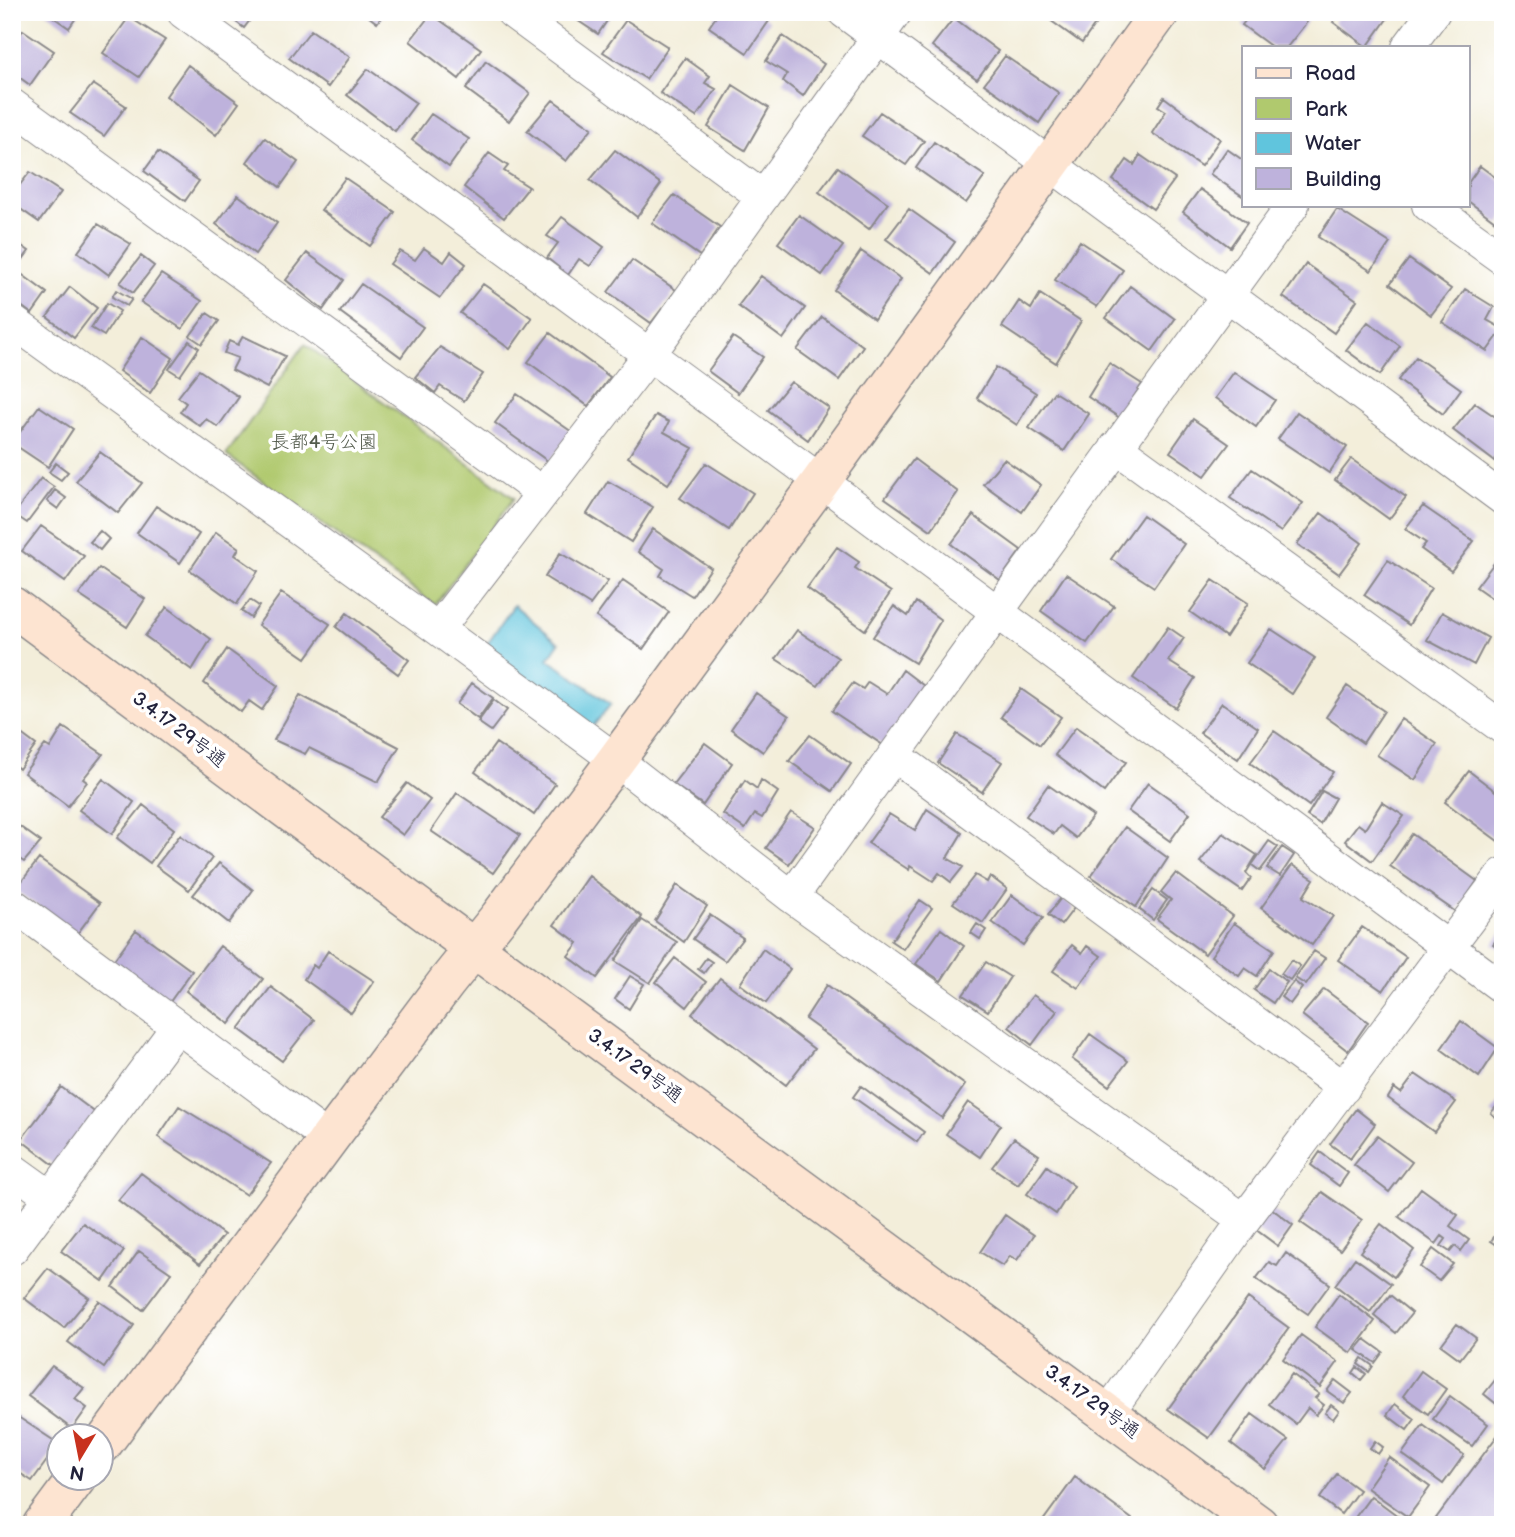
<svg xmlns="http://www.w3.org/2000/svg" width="1515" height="1537" viewBox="0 0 1515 1537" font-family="'Balsamiq Sans','Klee One',sans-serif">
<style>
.green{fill:#b0c96e;stroke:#697654;stroke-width:2}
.water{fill:#60c5dd;stroke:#41748c;stroke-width:2}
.building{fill:#beb2dc}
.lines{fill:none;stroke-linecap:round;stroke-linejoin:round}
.street-casing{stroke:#8a888a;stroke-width:34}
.secondary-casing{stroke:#8a888a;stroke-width:41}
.street{stroke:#fff;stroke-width:32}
.secondary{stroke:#fde4d1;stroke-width:38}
.labels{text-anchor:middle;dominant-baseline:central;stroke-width:7;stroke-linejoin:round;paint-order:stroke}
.park-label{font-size:19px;fill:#545c4d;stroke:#fff}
.street-label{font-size:19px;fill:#22223b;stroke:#fff}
</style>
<rect width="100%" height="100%" fill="#fff"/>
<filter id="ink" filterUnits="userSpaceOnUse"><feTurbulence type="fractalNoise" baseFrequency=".0143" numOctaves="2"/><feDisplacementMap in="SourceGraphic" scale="14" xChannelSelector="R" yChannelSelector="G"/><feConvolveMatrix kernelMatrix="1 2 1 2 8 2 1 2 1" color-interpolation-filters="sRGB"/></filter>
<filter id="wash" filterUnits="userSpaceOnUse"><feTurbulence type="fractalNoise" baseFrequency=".00686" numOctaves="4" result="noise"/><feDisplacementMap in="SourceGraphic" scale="28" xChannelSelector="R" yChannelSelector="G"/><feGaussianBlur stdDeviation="1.57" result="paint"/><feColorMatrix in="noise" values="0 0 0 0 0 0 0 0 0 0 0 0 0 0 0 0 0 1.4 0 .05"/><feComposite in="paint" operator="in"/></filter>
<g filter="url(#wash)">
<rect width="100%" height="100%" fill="#f3eeda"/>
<!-- green -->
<path class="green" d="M305 344 514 498 435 605 226 455Z"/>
<!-- water -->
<path class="water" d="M514 605 559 643 548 659 611 704 586 735 479 655Z"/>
<g id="blocks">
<!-- building -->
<path class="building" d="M46 12H80L69 28Z
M223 12H256L244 28Z
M363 12H385L377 23Z
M565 12H613L598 34Z
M719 12H756L769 21 747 53 709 27Z
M1045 12H1104L1082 43 1043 15Z
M1252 12H1294L1307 22 1287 47H1272L1242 25Z
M1341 12H1378L1387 19 1367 47 1333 22Z
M431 14 481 49 459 79 410 41Z
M129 17 165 40 139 77 103 53Z
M954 18 998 51 977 79 932 46Z
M626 20 668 47 646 79 603 52Z
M23 30 54 51 30 85 12 72V46Z
M311 30 350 57 328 87 289 58Z
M783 36 824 64 803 96 783 81 787 74 766 61Z
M1005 56 1059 93 1039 123 984 84Z
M685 58 710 76 705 83 716 89 696 117 660 93Z
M486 61 530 93 509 121 466 89Z
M188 65 239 103 216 135 166 96Z
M368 69 416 103 395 131 347 95Z
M93 84 126 106 104 136 70 113Z
M733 85 769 108 745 150 708 127Z
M1164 97 1220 139 1201 166 1152 133 1166 111 1158 106Z
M553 100 592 128 566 161 527 131Z
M880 112 924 141 906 165 862 136Z
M431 114 469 139 449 167 412 140Z
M265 138 298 162 280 187 247 162Z
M934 142 985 176 966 203 916 168Z
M1227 149 1244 161V197L1210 174Z
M615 150 661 184 637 217 590 180Z
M158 152 199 181 185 201 144 171Z
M489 153 508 166 504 171 529 187 504 218 464 187Z
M1140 155 1175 179 1153 209 1113 180 1127 160 1134 165Z
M1480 166 1503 183V219L1499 224 1468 201V183Z
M838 167 888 203 869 229 819 192Z
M30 172 61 192 39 222 12 203V195Z
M345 178 395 212 370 246 321 210Z
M1200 189 1247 223 1230 247 1183 212Z
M238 195 277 223 255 254 216 224Z
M674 195 720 227 700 256 652 223Z
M909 209 955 242 933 273 886 239Z
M1337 209 1390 243 1371 271 1318 237Z
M799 215 843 246 822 275 778 243Z
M562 217 604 247 590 266 579 259 568 275 547 258 558 243 547 236Z
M98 224 131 244 109 275 78 252Z
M12 239 29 251 16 269 12 266Z
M1080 241 1123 270 1097 307 1055 280Z
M424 248 444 262 451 252 466 264 440 298 390 264 400 251 415 260Z
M861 251 901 279 874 319 834 290Z
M307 253 344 280 323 310 286 280Z
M141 256 154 266 133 293 120 283Z
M1409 259 1451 289 1431 315 1390 284Z
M632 260 676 290 651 323 608 292Z
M1306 264 1357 300 1334 333 1283 297Z
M20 273 47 293 32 314 12 299V275L16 278Z
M161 274 202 301 182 329 141 302Z
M761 276 805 308 783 339 738 306Z
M361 284 423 327 401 357 340 312Z
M483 284 532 318 510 349 460 313Z
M1130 286 1175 319 1152 351 1106 318Z
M70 287 97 308 74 338 47 317Z
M1465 289 1494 307 1487 320 1503 329 1487 351 1442 322Z
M116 290 132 299 127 306 112 297Z
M1040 294 1081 321 1056 363 1002 327 1019 301 1031 309Z
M107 303 120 311 104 336 91 328Z
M207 313 219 321 202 344 190 336Z
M822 317 863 346 839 380 797 350Z
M1368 322 1400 346 1380 375 1346 350Z
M550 333 610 377 588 406 528 362Z
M243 336 285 356 267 388 232 370 238 358 224 353 229 341 238 345Z
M142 337 173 358 150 393 119 371Z
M733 337 763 357 738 393 708 371Z
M189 341 199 348 180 376 169 369Z
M440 347 483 374 464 401 440 386 435 393 415 377Z
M1416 357 1461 389 1443 414 1398 380Z
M1109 363 1142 384 1120 418 1088 397Z
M996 367 1036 393 1017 425 977 398Z
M199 370 239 397 218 427 206 419 200 426 180 412 186 403 178 397Z
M1234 372 1275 400 1256 427 1215 398Z
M791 382 829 408 808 440 768 410Z
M1054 392 1089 414 1064 451 1029 428Z
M517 394 572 432 549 462 495 423Z
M1475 403 1503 422V449L1494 461 1453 430Z
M39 406 73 429 48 467 12 443Z
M1297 412 1347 447 1329 473 1278 439Z
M656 415 669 422 664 432 693 448 668 484 628 457Z
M1193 419 1229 444 1205 476 1170 452Z
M100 452 142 483 118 513 76 481Z
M914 459 958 492 931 530 885 498Z
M1004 459 1041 485 1022 512 983 484Z
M1351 459 1406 497 1389 519 1335 480Z
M56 463 68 472 61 480 49 472Z
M706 463 753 493 729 530 680 498Z
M1252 469 1303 503 1281 532 1230 498Z
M41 478 54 487 27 523 14 514Z
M608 481 653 507 631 542 587 514Z
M55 490 66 498 58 509 47 501Z
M156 506 199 534 180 563 137 533Z
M1423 506 1474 541 1451 571 1421 549 1426 543 1405 529Z
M1321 513 1362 543 1339 574 1297 544Z
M973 515 1021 550 1000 580 951 544Z
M1143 515 1184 544 1154 587 1111 559Z
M41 526 84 556 65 582 22 551Z
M653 529 711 568 692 596 660 576 664 569 638 552Z
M100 531 109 539 100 550 90 542Z
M216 532 239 548 235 555 258 571 237 604 190 570Z
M837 547 859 562 855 568 891 592 865 630 807 588Z
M560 553 608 581 590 605 545 577Z
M1388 560 1431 588 1409 625 1364 595Z
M1494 563 1503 569V606L1476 587Z
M99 568 145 599 127 627 79 595Z
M1066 574 1114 606 1087 643 1041 611Z
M623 580 669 612 643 649 596 617Z
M1213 580 1248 603 1226 637 1190 612Z
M281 593 330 624 306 658 258 625Z
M250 600 259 606 251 618 241 611Z
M916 602 941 620 915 663 873 637 894 606 908 616Z
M167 607 211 639 192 670 145 636Z
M1442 612 1488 638 1474 665 1427 640Z
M347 613 409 660 398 674 336 627Z
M1168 627 1184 638 1168 661 1195 678 1176 708 1133 678Z
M1271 629 1315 658 1292 694 1247 663Z
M797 630 838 658 818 686 776 659Z
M227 649 278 686 262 710 249 701 241 712 204 683Z
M903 670 924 686 883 745 832 711 853 683 863 689 868 682 887 694Z
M472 683 493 698 478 719 457 704Z
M1347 686 1384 711 1363 743 1326 717Z
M1021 689 1061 717 1040 745 1001 717Z
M756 693 789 716 763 752 731 729Z
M300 695 399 747 378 782 309 748 305 754 274 740Z
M494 700 507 710 491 731 478 722Z
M1222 703 1258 728 1238 759 1200 733Z
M1401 719 1437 744 1415 780 1377 755Z
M12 727 36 745 19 769 12 763Z
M63 727 103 754 83 779 87 782 68 806 24 773 45 745 50 748Z
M1076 727 1126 762 1104 792 1055 755Z
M1274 731 1333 772 1309 806 1250 763Z
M957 734 1002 762 982 792 938 763Z
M810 735 851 764 832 791 789 761Z
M496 743 555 784 534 815 475 772Z
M705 743 732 763 703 805 673 784Z
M1469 771 1503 797 1502 844 1445 802Z
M103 779 134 802 112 834 79 810Z
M745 780 757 789 761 780 778 792 762 818 755 814 745 829 723 814Z
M407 783 430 800 403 835 379 817Z
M1148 783 1190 813 1170 841 1128 811Z
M1048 785 1093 816 1076 838 1060 826 1054 834 1026 816Z
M1322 791 1335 798 1320 824 1307 816Z
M457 793 520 835 493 873 431 831Z
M1382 802 1404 816 1372 861 1345 841 1358 824 1365 829Z
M143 805 174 829 150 863 117 838Z
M927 809 962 833 947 858 963 867 951 882 939 873 933 881 910 866 909 870 868 843 889 814 915 830Z
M791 812 815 827 789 864 766 848Z
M12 821 41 842 24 862 12 854Z
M1125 827 1168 858 1136 907 1091 876Z
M1223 833 1257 855 1246 873 1251 878 1242 891 1200 862Z
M1412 834 1477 881 1456 912 1390 866Z
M180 835 212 858 189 890 156 866Z
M1269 841 1278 847 1260 871 1252 865Z
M1282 847 1294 855 1280 876 1267 868Z
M39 859 100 903 77 934 15 890Z
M219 863 253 890 229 923 193 895Z
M1292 865 1314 879 1303 897 1333 916 1312 945 1261 908Z
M1176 873 1233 916 1205 954 1157 919 1171 900 1161 892Z
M975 875 987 882 990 876 1007 889 983 923 953 903Z
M589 876 642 917 597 978 568 956 578 943 554 925Z
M677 885 707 906 684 942 655 921Z
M1153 890 1167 900 1153 920 1139 909Z
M1012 895 1043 918 1023 945 992 922Z
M1061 898 1074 908 1061 925 1048 915Z
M920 900 932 908 903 949 891 941Z
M710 915 743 938 725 961 693 939Z
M642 920 677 942 650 983 615 961Z
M1234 923 1274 950 1257 976 1245 968 1239 976 1211 956Z
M977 924 986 930 980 939 971 933Z
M1362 927 1406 957 1383 991 1338 960Z
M941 929 964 946 941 981 916 964Z
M136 930 192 971 169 1003 113 961Z
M1503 931V951L1493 944Z
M1072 945 1082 953 1087 946 1101 956 1078 988 1053 971Z
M220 946 263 979 229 1024 186 991Z
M763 949 790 969 766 1003 740 984Z
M328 951 374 981 351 1013 304 979 313 965 317 968Z
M1314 951 1325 958 1306 985 1295 978Z
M675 958 706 982 687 1007 656 982Z
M706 958 712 962 704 973 698 969Z
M1291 960 1300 966 1290 980 1281 974Z
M986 962 1010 977 988 1011 963 995Z
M1269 969 1287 982 1273 1003 1254 990Z
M630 976 644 984 629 1009 615 999Z
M720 978 814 1049 786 1085 692 1014Z
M1294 981 1302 988 1290 1004 1281 997Z
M827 985 965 1085 942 1118 805 1019Z
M271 987 314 1020 282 1061 239 1029Z
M1324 989 1368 1022 1348 1051 1302 1015Z
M1033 995 1057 1011 1032 1045 1009 1027Z
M1461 1021 1498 1048 1479 1077 1441 1049Z
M1090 1034 1128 1061 1109 1086 1072 1059Z
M1415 1074 1456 1102 1434 1132 1388 1098 1394 1088 1401 1093Z
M861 1086 924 1132 917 1142 853 1097Z
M61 1087 97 1114 58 1168 21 1140Z
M1503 1098V1123L1491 1113Z
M968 1102 1001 1125 980 1157 946 1134Z
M179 1106 271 1163 246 1195 158 1137Z
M1356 1109 1375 1124 1350 1159 1330 1144Z
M1377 1136 1412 1162 1389 1192 1354 1165Z
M1014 1138 1039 1155 1018 1185 992 1167Z
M1320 1152 1348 1173 1339 1186 1311 1165Z
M1047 1166 1074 1186 1056 1214 1027 1194Z
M141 1173 224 1235 200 1264 118 1200Z
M1421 1188 1458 1215 1450 1226 1469 1240 1461 1251 1455 1246 1450 1252 1441 1246 1446 1239 1442 1236 1436 1244 1399 1217Z
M1322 1192 1362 1220 1340 1250 1300 1222Z
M1271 1208 1293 1225 1278 1246 1255 1229Z
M1005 1215 1034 1235 1017 1260 1010 1256 1003 1266 980 1252Z
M83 1223 124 1251 103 1281 61 1251Z
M1381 1224 1414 1250 1394 1277 1360 1252Z
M1503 1225V1249L1491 1241Z
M1433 1249 1453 1264 1439 1281 1420 1267Z
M139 1251 171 1273 143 1310 113 1287Z
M1286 1253 1330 1284 1308 1314 1256 1279 1269 1262 1277 1266Z
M1355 1258 1391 1284 1370 1312 1335 1285Z
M48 1268 89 1298 64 1328 24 1298Z
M1339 1294 1375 1321 1351 1353 1315 1327Z
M1390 1295 1412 1313 1396 1333 1374 1315Z
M1248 1298 1289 1328 1209 1438 1168 1409Z
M99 1301 134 1325 104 1368 68 1342Z
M1457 1324 1476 1338 1460 1359 1441 1345Z
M1301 1335 1338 1362 1320 1387 1283 1359Z
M1365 1339 1383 1352 1375 1363 1356 1350Z
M1362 1358 1373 1366 1369 1372 1358 1364Z
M52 1366 84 1388 75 1399 87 1408 72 1429 28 1396Z
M1357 1367 1366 1374 1361 1380 1353 1373Z
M1503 1370V1401L1499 1406 1484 1394Z
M1421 1371 1446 1389 1428 1414 1403 1396Z
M1292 1374 1319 1394 1315 1398 1324 1405 1316 1415 1308 1408 1296 1424 1269 1404Z
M1335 1380 1352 1393 1344 1403 1327 1391Z
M1450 1396 1488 1424 1472 1446 1433 1419Z
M1395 1404 1415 1419 1407 1430 1387 1415Z
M1331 1405 1339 1411 1333 1419 1325 1413Z
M12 1413 59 1444 32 1481 12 1468Z
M1252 1414 1288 1440 1265 1469 1231 1443Z
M1423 1425 1464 1455 1443 1484 1402 1454Z
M1503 1428V1525H1431Z
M1375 1441 1383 1447 1378 1454 1370 1448Z
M1389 1457 1430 1487 1408 1517 1367 1488Z
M1337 1474 1359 1490 1341 1514 1320 1498Z
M1075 1477 1140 1525H1040Z
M1371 1496 1410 1525H1353L1351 1523Z"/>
</g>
</g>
<g filter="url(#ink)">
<use href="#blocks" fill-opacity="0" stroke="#8a888a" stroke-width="2"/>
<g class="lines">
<defs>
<path id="street" d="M183 12 821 481 1503 988
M512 12 763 197
M844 12 1503 499
M1408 47 1434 12
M12 105 542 493
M1428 205 1503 259
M12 321 438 629 616 760 792 897 1244 1220
M1116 447 1503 728
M438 629 649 355 896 12
M894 755 1344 1088
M792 897 997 612 1293 205
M12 904 329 1139
M12 1169 51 1197
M12 1249 177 1027
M1108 1413 1244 1220 1503 874"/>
<path id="secondary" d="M12 606 437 921 1259 1525
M102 1445 329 1139 446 983 499 917 616 760 821 481 1160 12
M42 1525 77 1478"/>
</defs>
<!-- street casing -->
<use href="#street" class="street-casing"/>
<!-- secondary casing -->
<use href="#secondary" class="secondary-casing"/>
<!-- street -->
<use href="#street" class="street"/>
<!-- secondary -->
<use href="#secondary" class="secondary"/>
</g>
</g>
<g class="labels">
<!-- park labels -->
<g class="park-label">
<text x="324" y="442">長都4号公園</text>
</g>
<!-- street labels -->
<g class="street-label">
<text transform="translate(179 730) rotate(37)">3.4.17 29号通</text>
<text transform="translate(635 1066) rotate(36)">3.4.17 29号通</text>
<text transform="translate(1092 1402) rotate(36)">3.4.17 29号通</text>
</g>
</g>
<!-- margin -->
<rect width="1515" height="1537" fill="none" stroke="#fff" stroke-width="42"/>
<!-- legend -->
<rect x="1242" y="46" width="228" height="161" fill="#ffffff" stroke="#a7a7b1" stroke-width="2"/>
<rect x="1256" y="68" width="35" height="10" fill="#fde4d1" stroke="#a7a7b1" stroke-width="2"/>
<text x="1305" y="80" font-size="21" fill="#22223b">Road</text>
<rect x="1256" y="98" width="35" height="21" fill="#b0c96e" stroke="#a7a7b1" stroke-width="2"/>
<text x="1305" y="116" font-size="21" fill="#22223b">Park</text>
<rect x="1256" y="133" width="35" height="21" fill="#60c5dd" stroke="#a7a7b1" stroke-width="2"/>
<text x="1305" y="150" font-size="21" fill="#22223b">Water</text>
<rect x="1256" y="168" width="35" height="21" fill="#beb2dc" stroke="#a7a7b1" stroke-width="2"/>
<text x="1305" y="186" font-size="21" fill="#22223b">Building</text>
<!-- north arrow -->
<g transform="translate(80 1457) rotate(190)"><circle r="33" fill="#ffffff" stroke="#a7a7b1" stroke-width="2"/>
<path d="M0-5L12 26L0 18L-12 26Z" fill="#c8321e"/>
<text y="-10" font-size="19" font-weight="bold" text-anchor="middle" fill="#22223b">N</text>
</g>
</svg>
